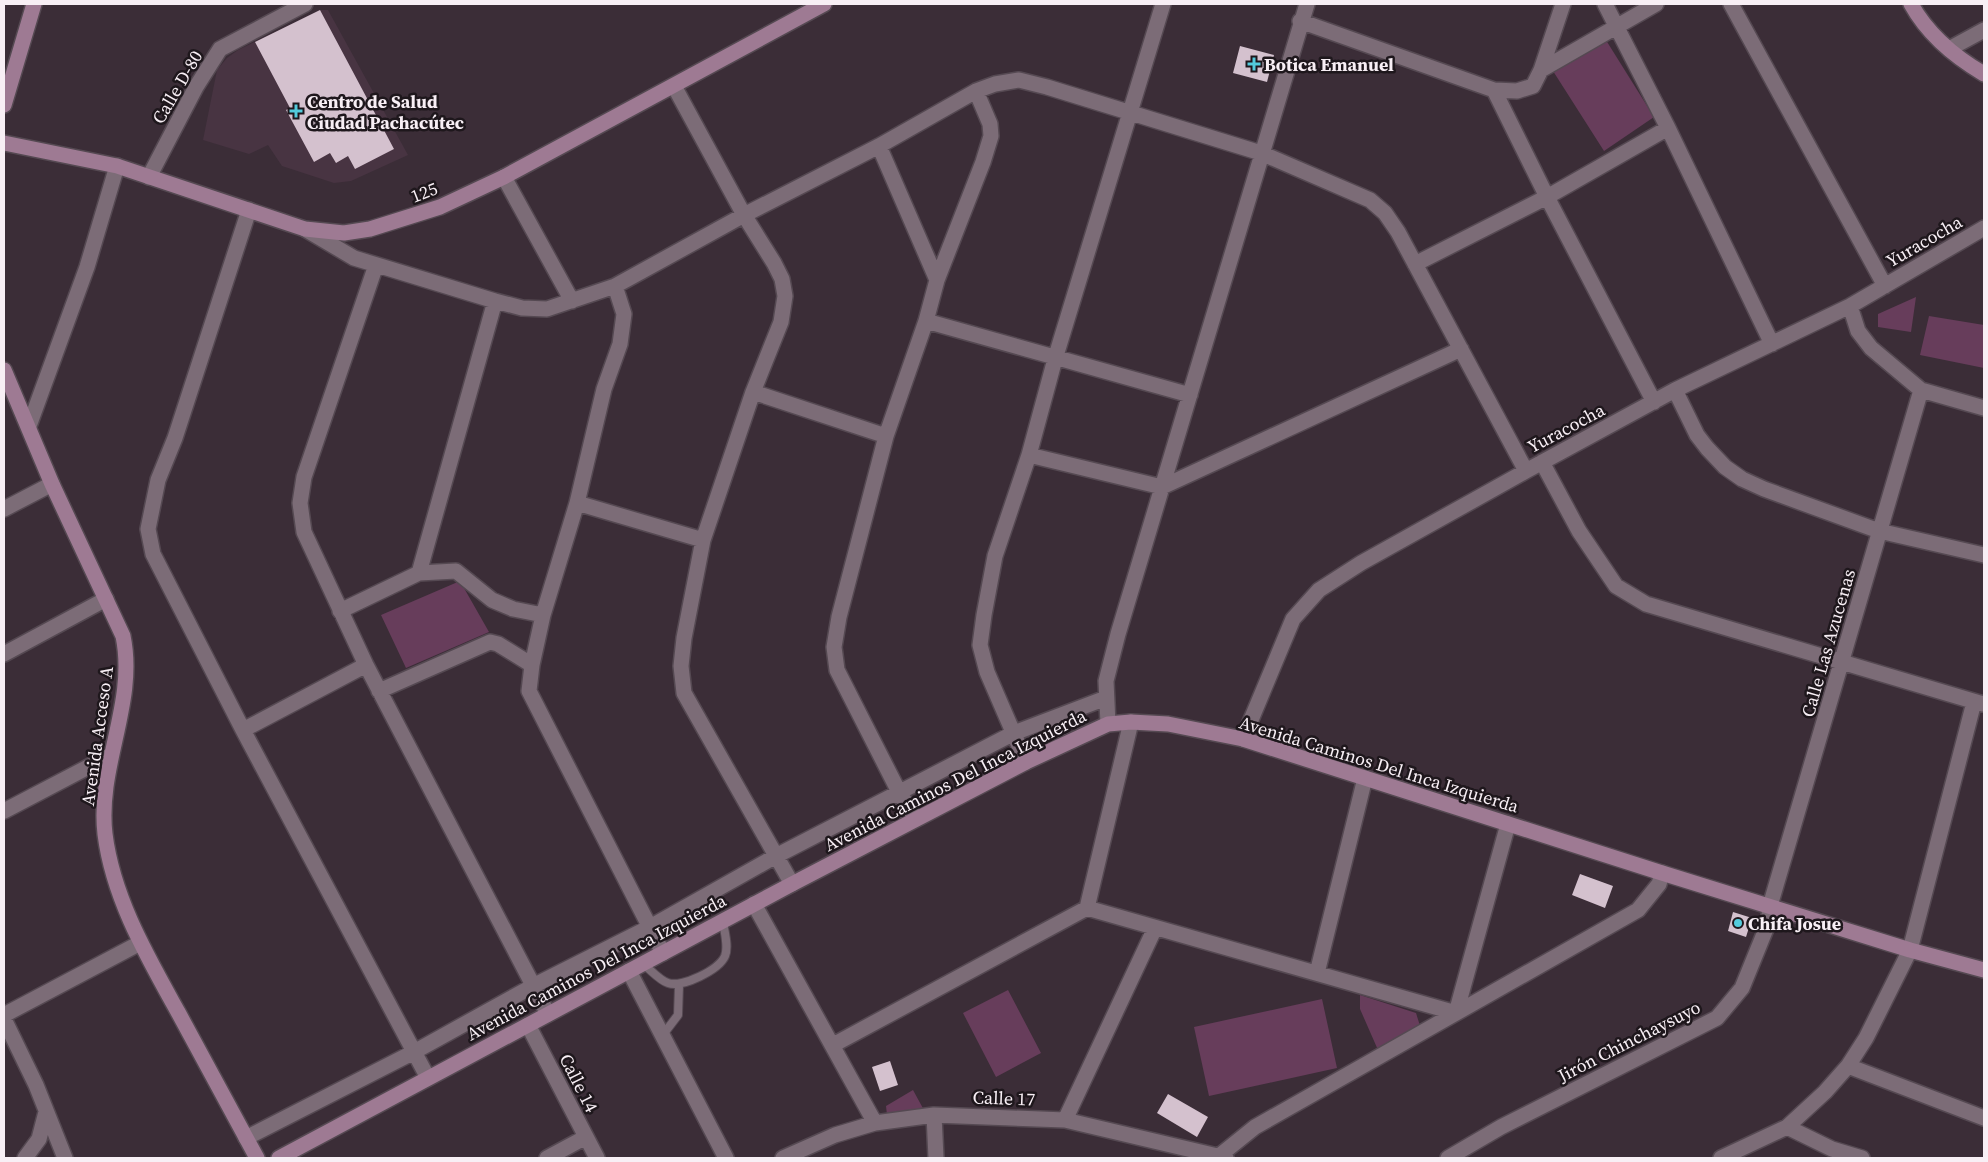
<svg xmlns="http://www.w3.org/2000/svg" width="1988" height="1162" viewBox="0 0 1988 1162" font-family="'Source Serif 4',serif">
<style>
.built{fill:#483442}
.green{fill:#673d5b}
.building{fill:#d4c1ce}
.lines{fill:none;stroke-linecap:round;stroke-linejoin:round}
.lane-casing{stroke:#554952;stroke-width:10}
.street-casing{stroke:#554952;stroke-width:18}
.secondary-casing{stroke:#554952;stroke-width:18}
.lane{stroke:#7c6c77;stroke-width:8}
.street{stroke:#7c6c77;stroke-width:15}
.secondary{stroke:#9e7a93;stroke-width:15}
.poi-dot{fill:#53cbdc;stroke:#1e171c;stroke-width:2}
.labels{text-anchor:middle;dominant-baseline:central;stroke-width:5;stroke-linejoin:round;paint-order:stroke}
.poi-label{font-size:18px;font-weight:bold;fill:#f8eff5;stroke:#1e171c;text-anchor:start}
.street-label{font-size:18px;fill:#f8eff5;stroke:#1e171c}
</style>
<rect width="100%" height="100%" fill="#3b2d37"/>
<!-- built -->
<path class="built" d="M320 10H328L408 155 351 181 334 183 282 166 268 145 249 154 203 140 217 70 227 58 238 50Z"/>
<!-- green -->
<path class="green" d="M1604 37 1654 117 1604 151 1553 71Z
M1916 297 1911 332 1878 327V314Z
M1929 316 1984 325V368L1920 355Z
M460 581 489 632 406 668 381 615Z
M1008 990 1041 1053 996 1077 963 1013Z
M1360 995 1416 1013 1421 1029 1378 1050 1360 1009Z
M1322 999 1337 1068 1209 1096 1194 1027Z
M913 1090 925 1112 887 1115 886 1106Z"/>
<!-- building -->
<path class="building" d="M320 10 394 149 355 169 348 156 336 163 330 153 314 162 286 110 290 108 255 42Z
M1240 46 1274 55 1267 82 1233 73Z
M1580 874 1613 886 1605 908 1572 895Z
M1733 912 1752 918 1746 937 1728 931Z
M890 1061 898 1085 880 1091 872 1067Z
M1168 1094 1208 1117 1197 1137 1157 1113Z"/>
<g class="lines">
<defs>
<path id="lane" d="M643 964C650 969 659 980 668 983 682 988 719 970 725 956 729 946 724 931 723 921
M662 1036 678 1015 679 985"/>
<path id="street" d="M1605 4 1668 128 1772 344
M1731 4 1885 286
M1300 21 1494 90 1517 91 1533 86 1541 70 1563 4
M1949 49 1984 30
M1541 70 1656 4
M674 86 744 215 774 263 782 279 785 296 781 322 753 392 703 540 684 638 681 666 684 693 792 884
M1494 90 1547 197 1654 402
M879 146 937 280
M149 177 196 87 220 49 305 4
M504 177 572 301
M249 210 175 438 158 480 148 529 153 554 243 730 428 1078
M305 229 354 258 495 301 522 308 547 309 615 286 744 215 879 146 976 91 995 84 1019 80 1047 87 1261 153 1370 200 1385 213 1398 232 1526 471
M1415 264 1547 197 1668 128
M376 265 304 477 300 503 304 532 366 665 548 1014
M615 286 624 314 620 344 604 389 577 503 543 615 532 665 529 691 663 953
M1850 306 1858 331 1871 348 1921 390 1984 408
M926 321 1190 395
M1675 390 1697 435 1707 448 1725 467 1742 479 1764 489 1879 531 1984 555
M753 392 886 436
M29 426 87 267 117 166
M1029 455 1162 487 1461 349
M1542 462 1579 531 1616 586 1646 604 1983 704
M577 503 703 540
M4 509 52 484
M419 573 456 571 492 600 513 609 543 615
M340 611 419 573 495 301
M4 654 106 599
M379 691 490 642 498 644 532 665
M1108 724 1106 681 1118 634 1307 4
M243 730 366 665
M1243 739 1293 619 1319 590 1361 563 1526 471 1675 390 1850 306 1984 228
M1026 762 987 672 980 645 984 615 995 556 1029 455 1055 359 1163 4
M4 811 111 755
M916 819 899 792 837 670 834 647 839 617 886 436 926 321 937 280 983 162 991 136 990 124 976 91
M754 904 875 1123
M1087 908 1131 722
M629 971 726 1158
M1317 973 1365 778
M4 1015 140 943
M4 1019 36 1085 65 1158
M528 1025 597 1158
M833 1045 1087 908 1456 1013 1508 824
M1848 1066 1984 1118
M934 1115 936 1158
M1065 1120 1155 928
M1787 1127 1832 1149 1862 1158
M246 1138 414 1052 533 986 650 927 776 856 1014 733 1106 698
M1219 1156 1255 1127 1638 910 1659 884 1662 873
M25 1158 39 1139 46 1112
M547 1158 586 1137
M783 1158 835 1135 875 1123 934 1115 1065 1120 1226 1158
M1448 1158 1501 1127 1717 1018 1742 988 1768 924 1770 906 1921 390
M1721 1158 1787 1127 1825 1092 1848 1066 1866 1038 1910 950 1974 702"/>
<path id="secondary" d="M1911 4C1927 33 1955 57 1984 74
M4 105 34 4
M4 143 117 166 305 229 344 233 370 229 440 207 504 177 824 4
M4 370 52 484 123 636C137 703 97 766 105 834 113 898 147 956 178 1012 204 1061 231 1109 257 1158
M279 1158 792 884 1026 762 1108 724 1131 722 1168 724 1243 739 1662 873 1910 950 1984 970"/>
</defs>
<!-- lane casing -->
<use href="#lane" class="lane-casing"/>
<!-- street casing -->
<use href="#street" class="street-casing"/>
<!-- secondary casing -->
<use href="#secondary" class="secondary-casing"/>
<!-- lane -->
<use href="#lane" class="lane"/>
<!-- street -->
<use href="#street" class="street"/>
<!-- secondary -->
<use href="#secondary" class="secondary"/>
</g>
<!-- markers -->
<g class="poi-dot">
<path d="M1251.5 56.5h5v5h5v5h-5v5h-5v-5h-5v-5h5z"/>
<path d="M293.5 103.5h5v5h5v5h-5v5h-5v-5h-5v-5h5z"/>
<circle cx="1738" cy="923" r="5"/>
</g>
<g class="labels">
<!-- poi labels -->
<g class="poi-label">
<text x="1264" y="64">Botica Emanuel</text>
<text x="307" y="101">Centro de Salud<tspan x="307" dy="21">Ciudad Pachacútec</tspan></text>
<text x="1748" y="923">Chifa Josue</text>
</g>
<!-- street labels -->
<g class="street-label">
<text transform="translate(177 87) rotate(-60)">Calle D-80</text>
<text transform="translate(424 192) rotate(-21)">125</text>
<text transform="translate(1924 241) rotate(-30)">Yuracocha</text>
<text transform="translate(1566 428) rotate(-28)">Yuracocha</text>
<text transform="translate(1828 643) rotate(-74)">Calle Las Azucenas</text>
<text transform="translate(97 736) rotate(-82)">Avenida Acceso A</text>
<text transform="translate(1379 764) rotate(17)">Avenida Caminos Del Inca Izquierda</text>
<text transform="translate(955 780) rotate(-27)">Avenida Caminos Del Inca Izquierda</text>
<text transform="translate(596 967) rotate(-28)">Avenida Caminos Del Inca Izquierda</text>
<text transform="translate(1629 1041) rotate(-27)">Jirón Chinchaysuyo</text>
<text transform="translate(579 1083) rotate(63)">Calle 14</text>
<text transform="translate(1004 1098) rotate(2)">Calle 17</text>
</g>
</g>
<!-- border -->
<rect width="1988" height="1162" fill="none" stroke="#f8eff5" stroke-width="10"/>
</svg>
